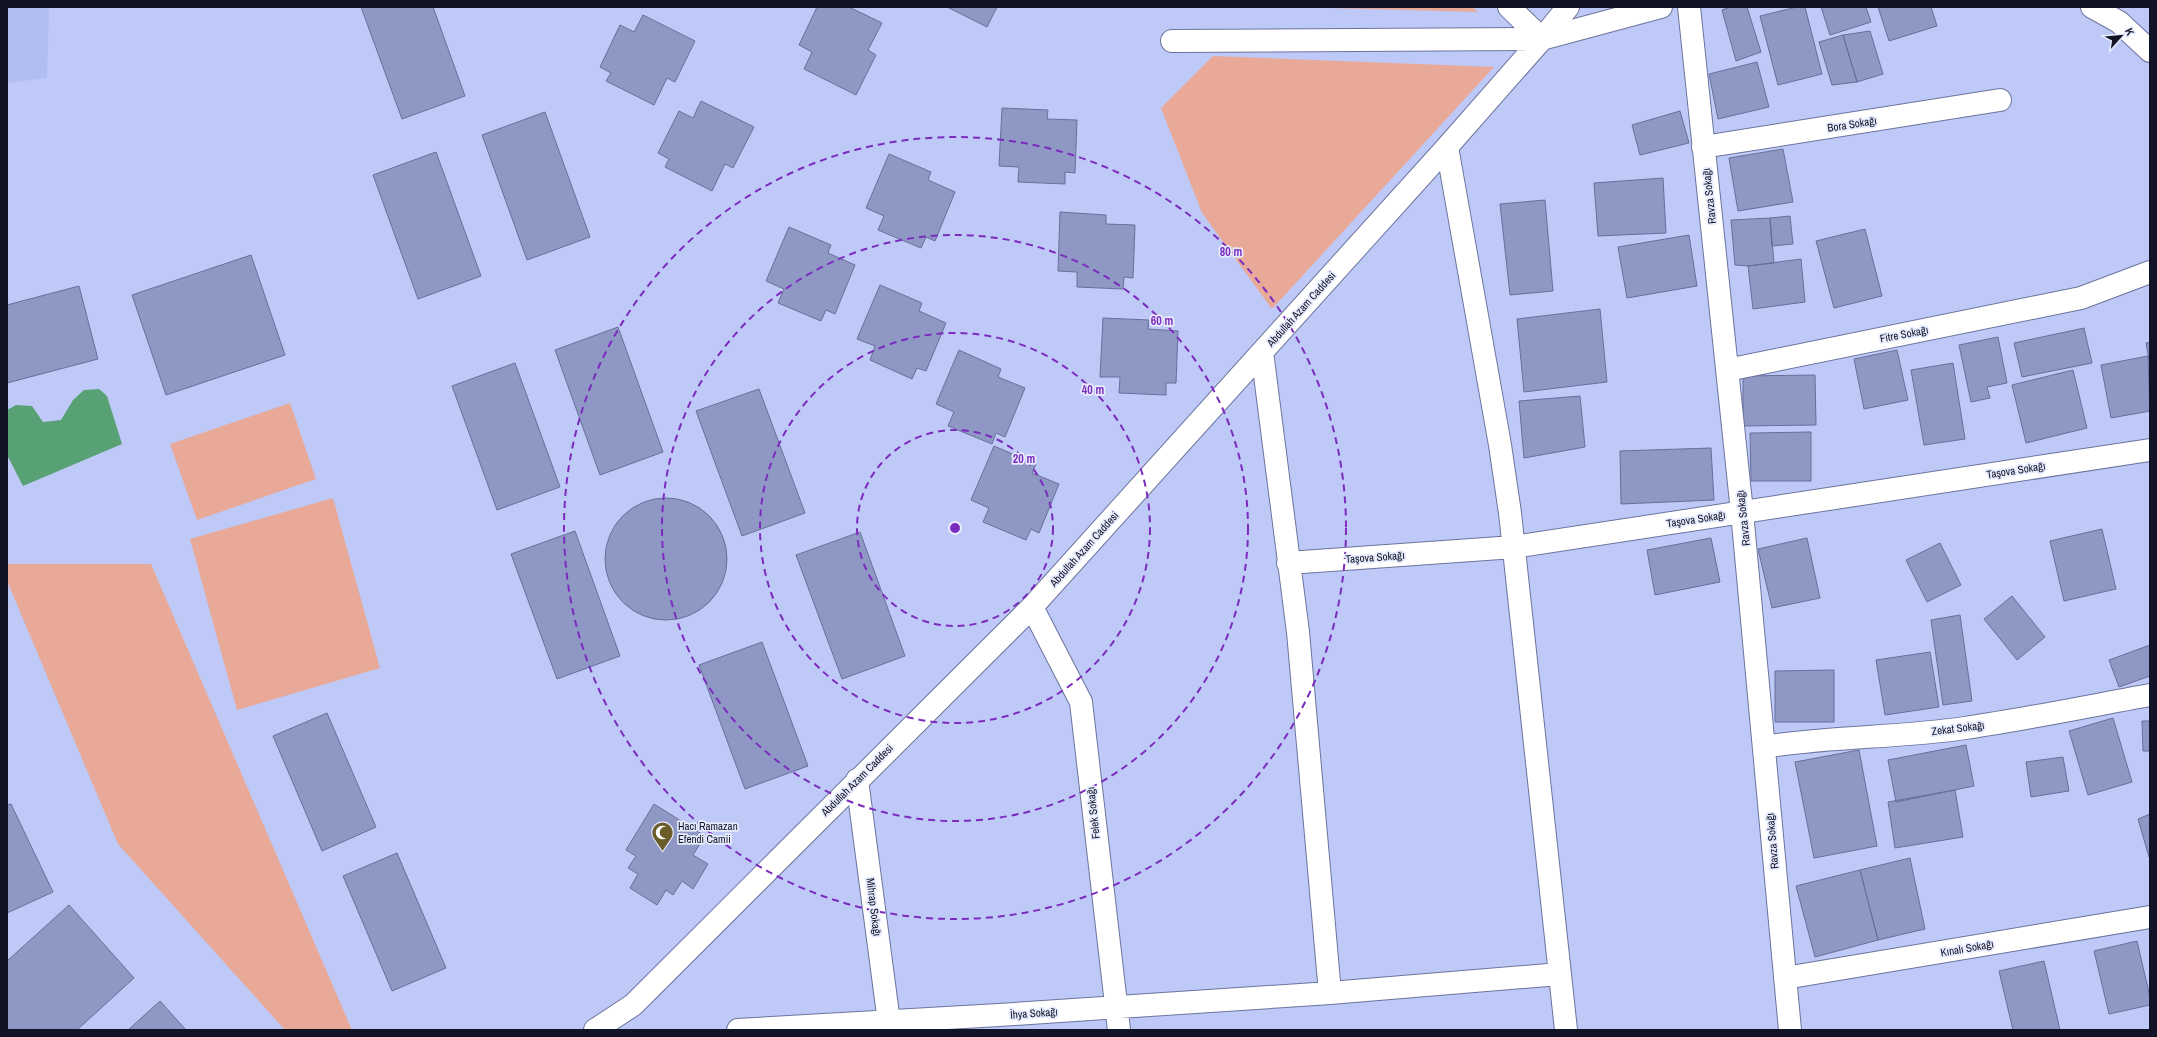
<svg xmlns="http://www.w3.org/2000/svg" width="2157" height="1037" viewBox="0 0 2157 1037" font-family="'Archivo Narrow',sans-serif">
<style>
.built{fill:#b2bdf1}
.green{fill:#e8a998}
.water{fill:#58a174}
.building{fill:#8f98c4;stroke:#676f99}
.lines{fill:none;stroke-linecap:round;stroke-linejoin:round}
.minor-casing{stroke:#6b749d;stroke-width:24}
.highway-casing{stroke:#6b749d;stroke-width:24}
.minor{stroke:#fff;stroke-width:22}
.highway{stroke:#fff;stroke-width:22}
.ring{fill:none;stroke:#7b2cbf;stroke-width:2;stroke-dasharray:7 5}
.labels{text-anchor:middle;dominant-baseline:central;stroke-width:3.5;stroke-linejoin:round;paint-order:stroke}
.street-label{font-size:11px;fill:#111424;stroke:#e7ebfe}
.poi-label{font-size:11px;fill:#111424;stroke:#e7ebfe;text-anchor:start}
.centre{fill:#7b2cbf;stroke:#e7ebfe;stroke-width:2}
.ring-label{font-size:12px;text-anchor:middle;font-weight:bold;fill:#7b2cbf;stroke:#e7ebfe;stroke-width:3.5;stroke-linejoin:round;paint-order:stroke}
</style>
<rect width="100%" height="100%" fill="#bfc9f7"/>
<!-- built -->
<path class="built" d="M7 7H49L47 78 7 83Z"/>
<!-- green -->
<path class="green" d="M1292 7H1472L1478 12Z
M1213 56 1494 67 1272 309 1202 213 1161 108Z
M290 403 316 479 197 520 170 444Z
M333 498 380 668 237 710 190 539Z
M7 564H151L352 1030H285L118 844 7 581Z"/>
<!-- water -->
<path class="water" d="M99 389 107 396 122 444 23 486 7 455V410L16 405 32 406 43 422 61 420 73 400 84 390Z"/>
<!-- building -->
<path class="building" d="M361 7H433L465 96 402 119Z
M817 7H849L882 23 868 50 876 55 856 95 804 69 812 52 799 45Z
M947 7H997L987 27Z
M1730 7H1747L1761 52 1736 61 1722 10Z
M1797 7H1805L1822 74 1778 85 1760 16Z
M1821 7H1866L1871 22 1830 35Z
M1878 7H1931L1937 26 1889 41Z
M643 15 695 41 675 82 667 78 654 105 606 81 611 73 600 67 620 25 634 32Z
M1870 31 1883 74 1857 82 1843 35Z
M1843 35 1857 82 1832 85 1819 42Z
M1757 62 1769 107 1718 119 1709 74Z
M701 101 754 127 733 168 725 164 712 191 665 167 669 159 658 153 679 111 693 118Z
M1002 108 1048 110 1047 119 1077 120 1075 173 1065 172V184L1018 182 1019 167 999 166Z
M1680 111 1689 143 1640 155 1632 125Z
M545 112 590 237 527 260 482 135Z
M1783 149 1793 202 1738 211 1729 158Z
M436 152 481 276 418 299 373 175Z
M889 154 931 172 928 180 955 192 935 241 926 237 921 248 878 230 884 216 866 208Z
M1663 178 1666 233 1598 236 1594 183Z
M1545 200 1553 291 1510 295 1500 204Z
M1060 212 1106 215V224L1135 225 1133 278 1124 277 1123 289 1077 287V272L1058 271Z
M1790 216 1793 244 1772 246 1770 218Z
M1770 218 1774 263 1748 266 1735 265 1731 220Z
M789 227 831 245 828 253 855 265 835 314 826 310 821 321 778 303 784 289 766 281Z
M1865 229 1882 296 1834 308 1816 241Z
M1689 235 1697 286 1627 298 1618 247Z
M251 255 285 355 166 395 132 295Z
M1801 259 1805 302 1753 309 1748 266Z
M880 285 922 303 919 311 946 323 926 371 917 368 912 379 870 360 875 346 857 339Z
M79 286 98 359 7 383V305Z
M1600 309 1607 382 1524 392 1517 319Z
M1103 318 1149 320 1148 329 1178 331 1176 383H1166V395L1119 393 1120 377H1100Z
M618 327 663 452 600 475 555 350Z
M2084 328 2092 363 2022 377 2014 343Z
M1998 337 2007 383 1987 387 1990 398 1971 402 1959 345Z
M2150 342V365L2146 343Z
M959 350 1001 369 998 377 1025 388 1005 437 996 433 992 444 948 426 954 412 936 404Z
M1897 350 1908 400 1864 409 1854 359Z
M2148 356 2150 411 2111 418 2101 365Z
M515 363 560 487 497 510 452 386Z
M1953 363 1965 439 1924 445 1911 370Z
M2073 370 2087 428 2026 443 2012 385Z
M1815 375 1816 425 1743 426V376Z
M759 389 805 513 742 536 696 411Z
M1580 396 1585 447 1524 458 1519 401Z
M1811 432V481H1751L1750 433Z
M994 446 1036 464 1032 473 1059 484 1039 533 1031 529 1026 540 983 522 989 508 971 500Z
M1711 448 1714 500 1621 504 1620 451Z
M605 559a61 61 0 1 1 122 0a61 61 0 1 1-122 0Z
M2102 529 2116 589 2064 601 2050 541Z
M575 531 620 656 557 679 511 554Z
M860 532 905 656 842 679 796 555Z
M1711 538 1720 582 1655 595 1647 550Z
M1807 538 1820 598 1772 608 1758 549Z
M1940 543 1961 585 1927 602 1906 560Z
M2012 596 2045 637 2017 660 1984 619Z
M1960 615 1972 701 1943 705 1931 620Z
M762 642 808 766 745 789 699 665Z
M2150 645V676L2119 687 2109 660Z
M1930 652 1939 707 1885 715 1876 660Z
M1834 670V722H1775V671Z
M327 713 376 827 322 851 273 736Z
M2113 718 2132 782 2088 795 2069 731Z
M2142 721H2150V751H2143Z
M1966 745 1974 786 1896 802 1888 760Z
M1859 750 1877 846 1814 858 1795 762Z
M2063 757 2069 791 2031 797 2026 762Z
M1955 790 1963 837 1895 848 1888 802Z
M11 804 53 892 7 913V805Z
M654 804 705 836 693 855 708 864 693 889 682 881 673 895 666 890 657 905 630 888 638 874 628 868 636 856 626 850Z
M2150 814V857H2149L2138 819Z
M397 853 446 968 392 991 343 876Z
M1910 858 1925 929 1878 940 1860 870Z
M1860 870 1878 940 1815 957 1796 886Z
M69 905 134 978 77 1030H7V961Z
M2137 941 2150 997V1005L2109 1014 2094 951Z
M2044 961 2060 1030H2013L1999 971Z
M160 1001 186 1030H128Z"/>
<g class="lines">
<defs>
<path id="minor" d="M1509 7 1542 39
M1689 7 1742 512 1790 1030
M1172 41 1542 39 1661 7
M1447 147 1500 445 1510 513 1566 1030
M1703 147 2000 100
M1262 352 1298 632 1330 993 1560 974
M1727 370 2081 298 2150 272
M1288 563 1514 547 2150 450
M1032 607 1081 702 1119 1030
M1764 747C1830 736 1898 738 1965 728 2027 719 2089 706 2150 695
M857 780 889 1022 900 1030
M1785 978 2150 917
M595 1030 633 1005 1032 607 1447 147 1542 39 1568 7
M738 1030 999 1015 1330 993"/>
<path id="highway" d="M2092 7 2119 22 2150 51"/>
</defs>
<!-- minor casing -->
<use href="#minor" class="minor-casing"/>
<!-- highway casing -->
<use href="#highway" class="highway-casing"/>
<!-- minor -->
<use href="#minor" class="minor"/>
<!-- highway -->
<use href="#highway" class="highway"/>
</g>
<!-- distance rings -->
<g class="ring">
<circle cx="955" cy="528" r="98"/>
<circle cx="955" cy="528" r="195"/>
<circle cx="955" cy="528" r="293"/>
<circle cx="955" cy="528" r="391"/>
</g>
<!-- icons -->
<defs>
<symbol id="mosque-pin" viewBox="-11 -11 22 30"><path d="M0 17L-7.5 6A9.5 9.5 0 1 1 7.5 6Z" fill="#6a5d2a" stroke="#e7ebfe"/><path d="M3.5-4.9A6 6 0 1 0 3.5 4.9A5 5 0 1 1 3.5-4.9Z" fill="#fff"/></symbol>
</defs>
<g fill-rule="evenodd">
<use href="#mosque-pin" x="650" y="820" width="25" height="34"/>
</g>
<g class="labels">
<!-- street labels -->
<g class="street-label">
<text transform="translate(1852 124) rotate(-9)">Bora Sokağı</text>
<text transform="translate(1709 196) rotate(-96)">Ravza Sokağı</text>
<text transform="translate(1301 309) rotate(-48)">Abdullah Azam Caddesi</text>
<text transform="translate(1904 334) rotate(-11)">Fitre Sokağı</text>
<text transform="translate(2016 470) rotate(-9)">Taşova Sokağı</text>
<text transform="translate(1743 518) rotate(-96)">Ravza Sokağı</text>
<text transform="translate(1696 519) rotate(-9)">Taşova Sokağı</text>
<text transform="translate(1084 549) rotate(-48)">Abdullah Azam Caddesi</text>
<text transform="translate(1375 557) rotate(-4)">Taşova Sokağı</text>
<text transform="translate(1958 728) rotate(-7)">Zekat Sokağı</text>
<text transform="translate(857 780) rotate(-45)">Abdullah Azam Caddesi</text>
<text transform="translate(1093 813) rotate(-96)">Felek Sokağı</text>
<text transform="translate(1772 841) rotate(-95)">Ravza Sokağı</text>
<text transform="translate(874 907) rotate(83)">Mihrap Sokağı</text>
<text transform="translate(1967 948) rotate(-10)">Kınalı Sokağı</text>
<text transform="translate(1034 1013) rotate(-4)">İhya Sokağı</text>
</g>
<!-- poi labels -->
<g class="poi-label">
<text x="678" y="826">Hacı Ramazan<tspan x="678" dy="13">Efendi Camii</tspan></text>
</g>
</g>
<circle cx="955" cy="528" r="6" class="centre"/>
<g class="ring-label">
<text x="1231" y="256">80 m</text>
<text x="1162" y="325">60 m</text>
<text x="1093" y="394">40 m</text>
<text x="1024" y="463">20 m</text>
</g>
<!-- border -->
<rect width="2157" height="1037" fill="none" stroke="#111424" stroke-width="16"/>
<!-- north arrow -->
<g transform="translate(2121 36) rotate(63)" stroke="#e7ebfe" stroke-width="3" paint-order="stroke">
<path d="M0-3L7 15L0 10L-7 15Z" fill="#111424"/>
<text y="-6" font-size="11" font-weight="bold" text-anchor="middle" fill="#111424">K</text>
</g>
</svg>
